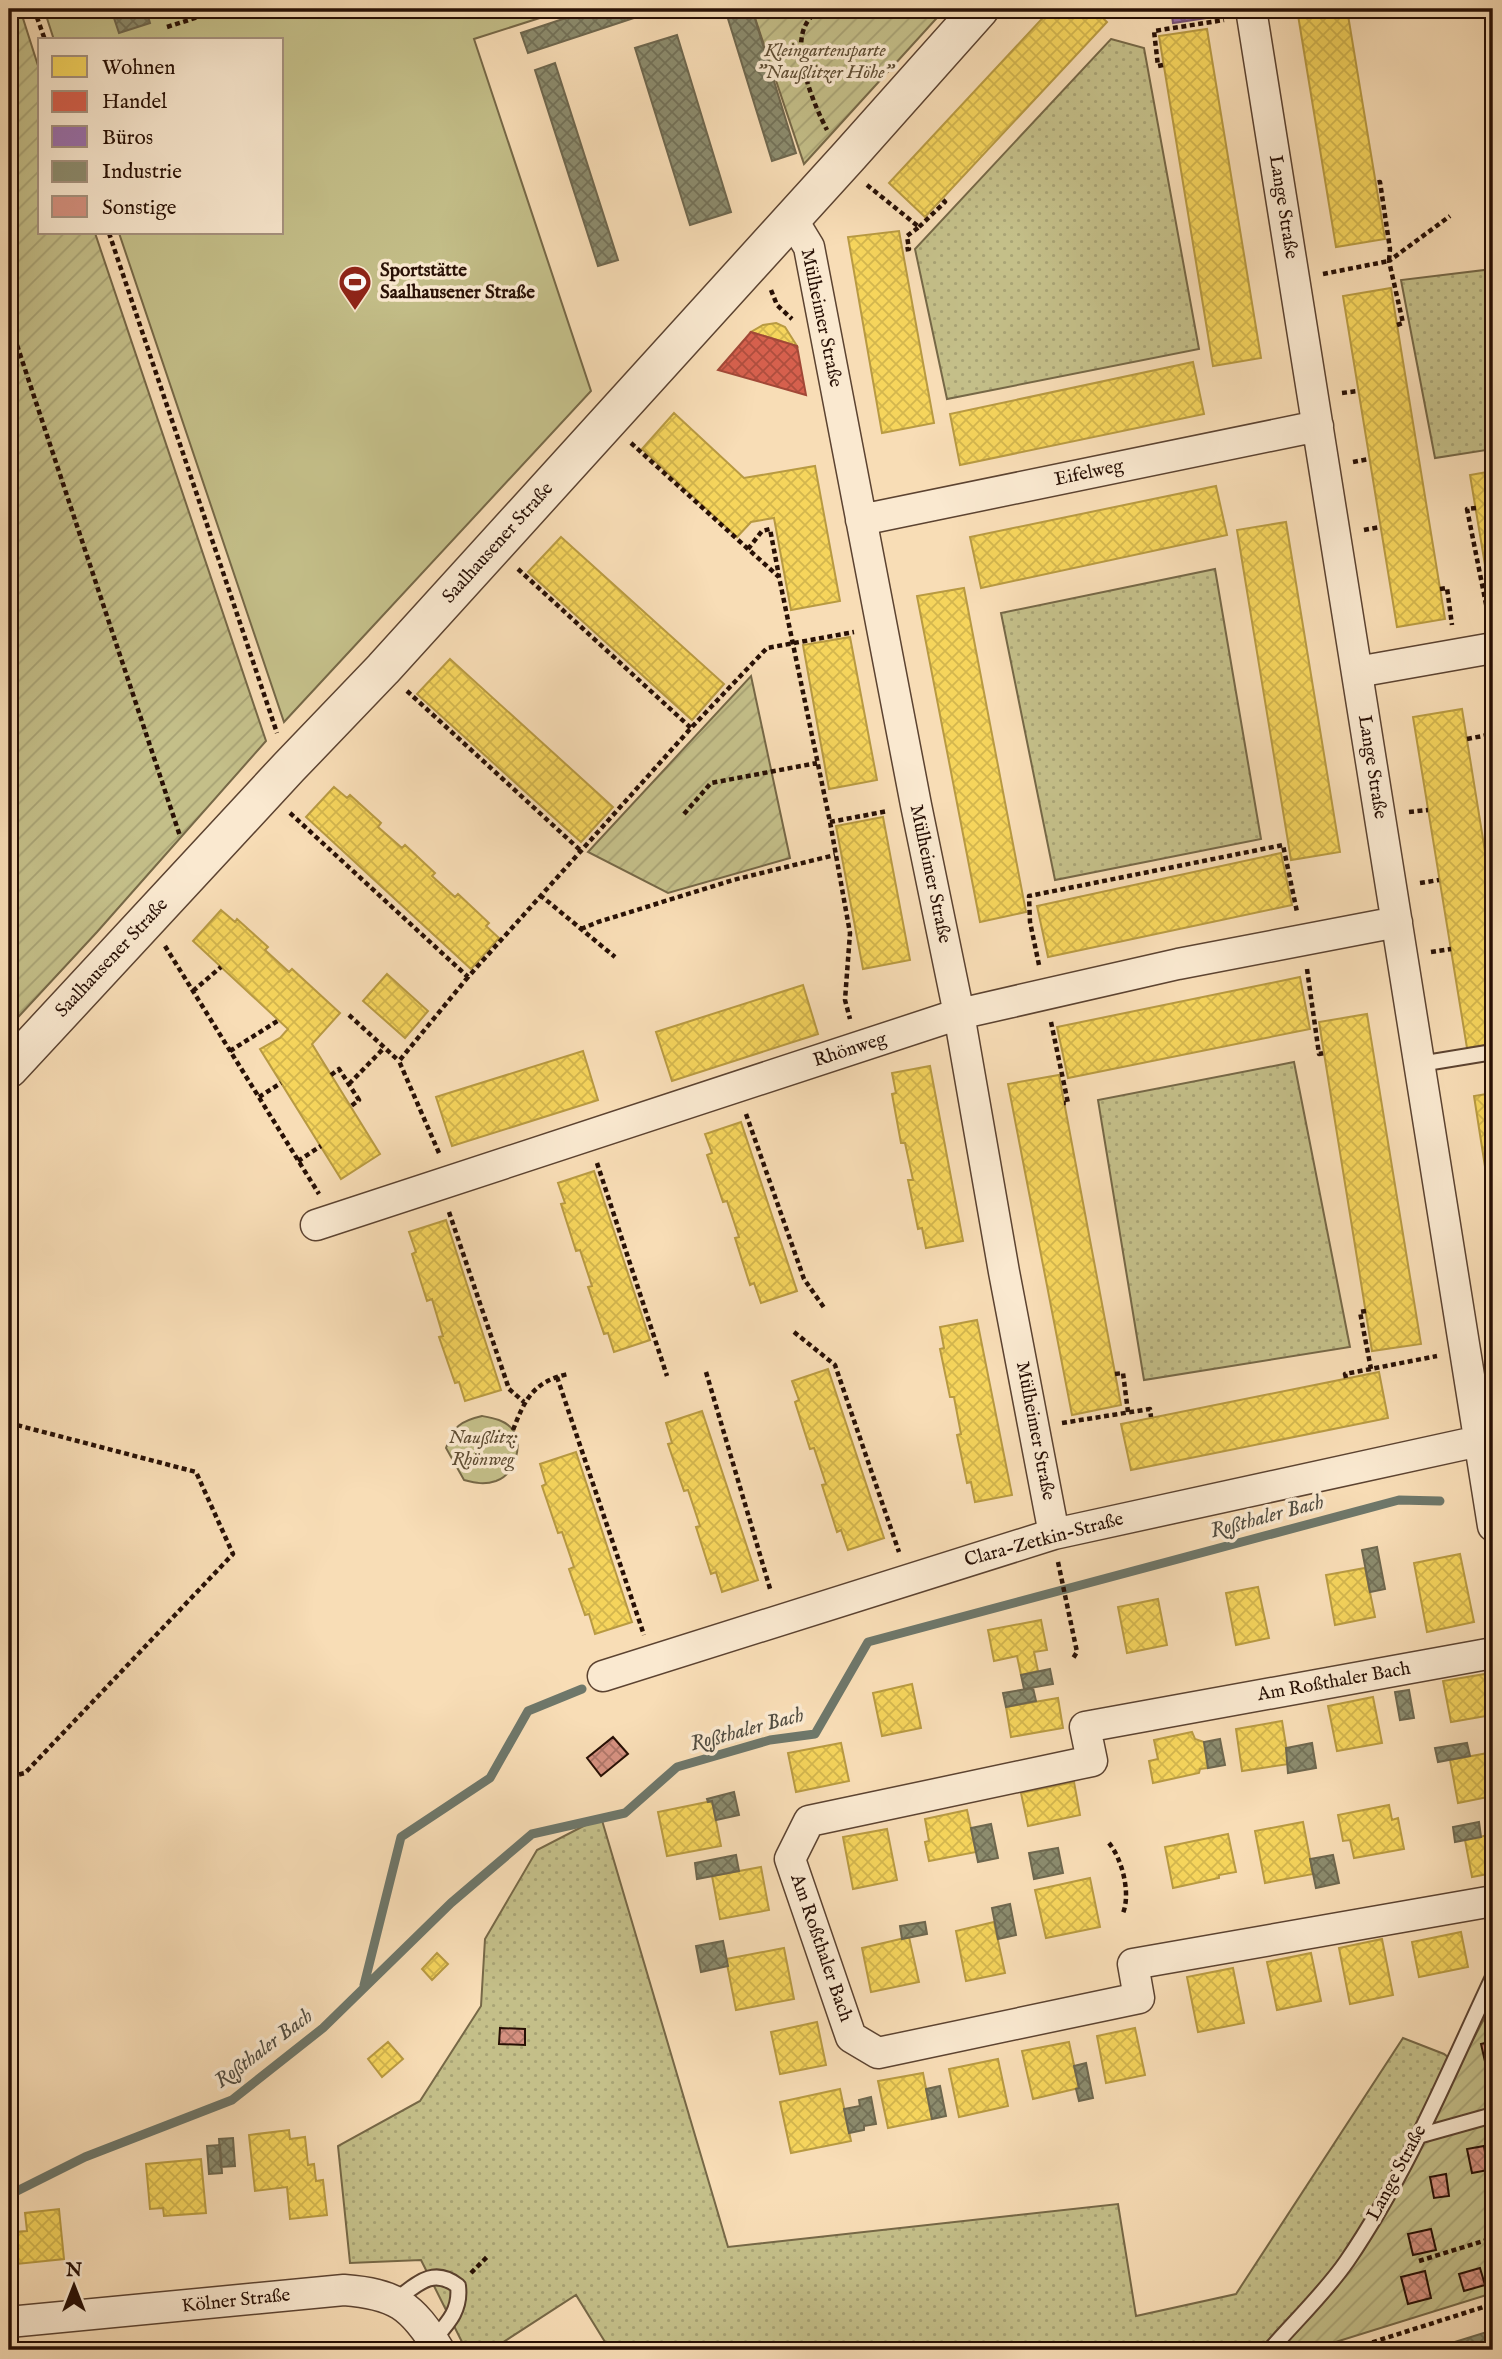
<svg xmlns="http://www.w3.org/2000/svg" width="1502" height="2359" viewBox="0 0 1502 2359" font-family="'IM FELL English',serif">
<style>
.grass{fill:url(#grass-dots);stroke:#766847;stroke-width:2}
.park{fill:#c4bf89;stroke:#766847;stroke-width:2}
.garden{fill:url(#garden-furrows);stroke:#766847;stroke-width:2}
.homes{fill:url(#homes-cross-hatch);stroke:#b89a42;stroke-width:2}
.shops{fill:url(#shops-cross-hatch);stroke:#a24837;stroke-width:2}
.offices{fill:url(#offices-cross-hatch);stroke:#775379;stroke-width:2}
.industry{fill:url(#industry-cross-hatch);stroke:#6e674e;stroke-width:2}
.lines{fill:none;stroke-linecap:round;stroke-linejoin:round}
.stream{stroke:#6e776a;stroke-width:9}
.building{fill:url(#building-cross-hatch);stroke:#281005;stroke-width:2}
.service-casing{stroke:#5c4331;stroke-width:18}
.minor-casing{stroke:#5c4331;stroke-width:33}
.tertiary-casing{stroke:#5c4331;stroke-width:40}
.path{stroke:#281005;stroke-width:4.5;stroke-dasharray:5 3.5;stroke-linecap:butt}
.service{stroke:#fae9d0;stroke-width:14}
.minor{stroke:#fae9d0;stroke-width:30}
.tertiary{stroke:#fae9d0;stroke-width:37}
.labels{text-anchor:middle;dominant-baseline:central;stroke-width:7;stroke-linejoin:round;paint-order:stroke}
.park-label{font-size:19px;font-style:italic;fill:#5f4d33;stroke:#fae9d0}
.street-label{font-size:19px;fill:#281005;stroke:#fae9d0}
.poi-label{font-size:19px;font-weight:bold;fill:#281005;stroke:#fae9d0;text-anchor:start}
.water-label{font-size:21px;font-style:italic;fill:#514c40;stroke:#fae9d0}
</style>
<defs>
<pattern id="grass-dots" width="8" height="8" patternUnits="userSpaceOnUse" patternTransform="scale(1.75)"><rect width="8" height="8" fill="#c4bf89"/><path d="M2 2h.1M6 6h.1" fill="none" stroke="#a8a375" stroke-width="1.8" stroke-linecap="round"/></pattern>
<pattern id="garden-furrows" width="10" height="10" patternUnits="userSpaceOnUse" patternTransform="scale(1.75)"><rect width="10" height="10" fill="#c4bf89"/><path d="M-1 1l2-2M0 10L10 0M9 11l2-2" fill="none" stroke="#a8a375"/></pattern>
<pattern id="homes-cross-hatch" width="8" height="8" patternUnits="userSpaceOnUse" patternTransform="scale(1.75)"><rect width="8" height="8" fill="#f6d55c"/><path d="M0 0l8 8M0 8l8-8" fill="none" stroke="#d3b64e"/></pattern>
<pattern id="shops-cross-hatch" width="8" height="8" patternUnits="userSpaceOnUse" patternTransform="scale(1.75)"><rect width="8" height="8" fill="#d6604d"/><path d="M0 0l8 8M0 8l8-8" fill="none" stroke="#ae4e3e"/></pattern>
<pattern id="offices-cross-hatch" width="8" height="8" patternUnits="userSpaceOnUse" patternTransform="scale(1.75)"><rect width="8" height="8" fill="#9970ab"/><path d="M0 0l8 8M0 8l8-8" fill="none" stroke="#7d5b89"/></pattern>
<pattern id="industry-cross-hatch" width="8" height="8" patternUnits="userSpaceOnUse" patternTransform="scale(1.75)"><rect width="8" height="8" fill="#8c8c6e"/><path d="M0 0l8 8M0 8l8-8" fill="none" stroke="#727158"/></pattern>
<pattern id="building-cross-hatch" width="8" height="8" patternUnits="userSpaceOnUse" patternTransform="scale(1.75)"><rect width="8" height="8" fill="#d59180"/><path d="M0 0l8 8M0 8l8-8" fill="none" stroke="#ad7567"/></pattern>
</defs>
<rect width="100%" height="100%" fill="#f8ddb6"/>
<filter id="stains"><feTurbulence type="fractalNoise" baseFrequency=".00286" numOctaves="4"/><feColorMatrix values="0 0 0 0 .2 0 0 0 0 .09 0 0 0 0 .02 0 0 0 .5 -.17"/></filter>
<radialGradient id="worn" r=".72"><stop offset=".6" stop-color="#630" stop-opacity="0"/><stop offset="1" stop-color="#630" stop-opacity=".3"/></radialGradient>
<!-- grass -->
<path class="grass" d="M1111 39 1144 48 1199 349 947 399 915 249Z
M1493 269V449L1435 458 1401 280Z
M1215 569 1261 839 1055 880 1001 613Z
M1294 1062 1350 1347 1144 1380 1098 1100Z
M601 1817 728 2247 1118 2204 1136 2316 1236 2294 1403 2038 1444 2054 1453 2061 1376 2213 1270 2350H610L576 2295 491 2350H466L421 2260 350 2263 338 2146 420 2101 481 2006 485 1939 537 1850Z"/>
<!-- park -->
<path class="park" d="M44 9H568L474 39 591 391 284 722 119 233H282V40H54Z
M482 1416C493 1418 505 1420 512 1429 524 1445 515 1474 496 1481 484 1485 476 1483 464 1480L446 1448C453 1427 460 1421 482 1416Z"/>
<!-- garden -->
<path class="garden" d="M9 9H20L40 72V233H95L266 741 97 932 9 1027Z
M752 9H945L804 164Z
M751 676 790 858 668 893 588 852Z
M1493 2002V2293L1310 2350H1270L1345 2263 1459 2066Z"/>
<!-- homes -->
<path class="homes" d="M1051 9H1093L1107 22 925 217 889 183Z
M1297 9H1347L1385 239 1336 247Z
M1207 29 1261 358 1213 366 1159 36Z
M899 231 934 423 882 433 848 237Z
M1391 288 1445 619 1397 627 1343 296Z
M776 323 785 327 797 346 751 332 763 325Z
M1193 362 1204 414 960 465 950 414Z
M674 413 744 478 815 466 840 601 791 610 774 518 751 522 737 537 642 449Z
M1493 471V600L1491 601 1470 475Z
M1216 486 1227 535 981 588 970 537Z
M1286 522 1340 852 1291 860 1237 530Z
M561 537 724 684 692 720 528 572Z
M964 588 1026 912 980 922 917 596Z
M850 637 877 780 829 789 803 645Z
M450 659 613 807 581 842 417 694Z
M1462 709 1493 901V1044L1467 1048 1413 717Z
M334 787 347 798 350 795 381 823 378 827 402 848 405 845 435 873 432 876 455 897 458 894 489 923 486 926 499 938 471 969 306 817Z
M883 817 910 960 863 969 836 826Z
M1281 853 1292 905 1048 957 1037 906Z
M221 910 235 922 237 919 268 947 265 950 289 972 292 969 340 1013 312 1044 380 1154 341 1179 260 1049 280 1038 288 1029 193 941Z
M387 974 428 1011 405 1038 363 1001Z
M1300 977 1310 1029 1068 1078 1057 1027Z
M803 985 818 1034 672 1081 656 1032Z
M1367 1014 1421 1344 1372 1351 1319 1022Z
M583 1051 598 1100 452 1146 436 1097Z
M930 1066 963 1241 926 1248 922 1228 918 1229 908 1180H913L905 1143H901L892 1094 896 1093 892 1073Z
M1059 1075 1121 1405 1072 1415 1008 1084Z
M1493 1093V1218L1474 1096Z
M741 1122 797 1291 761 1303 754 1283 750 1285 735 1238 739 1237 727 1201 723 1202 707 1155 712 1153 705 1134Z
M594 1171 650 1340 614 1352 608 1333 604 1334 588 1287 592 1286 580 1250 576 1251 561 1204 565 1203 558 1183Z
M446 1220 501 1390 465 1401 459 1382 455 1383 439 1337 443 1336 432 1299 427 1301 412 1254 416 1252 409 1232Z
M977 1320 1012 1495 975 1502 971 1482 967 1483 957 1435 961 1434 954 1397H950L940 1349 944 1348 940 1327Z
M828 1369 884 1538 848 1550 841 1530 837 1532 822 1485 826 1484 814 1448 810 1449 795 1402 799 1400 792 1381Z
M1379 1372 1388 1418 1131 1470 1121 1424Z
M702 1411 758 1580 722 1592 716 1572 711 1574 696 1527 700 1526 688 1490 684 1491 668 1444 672 1443 666 1423Z
M576 1452 632 1622 595 1634 589 1614 585 1615 569 1569 574 1567 562 1532 558 1533 542 1486 546 1484 540 1464Z
M1460 1554 1474 1622 1427 1632 1414 1563Z
M1365 1568 1375 1617 1335 1625 1326 1575Z
M1258 1587 1269 1638 1236 1645 1226 1593Z
M1158 1599 1167 1645 1127 1653 1118 1607Z
M1041 1620 1047 1650 1034 1652 1038 1671 1021 1675 1017 1656 994 1661 988 1630Z
M1485 1674 1492 1715 1451 1722 1443 1681Z
M912 1684 921 1728 882 1736 873 1693Z
M1373 1697 1382 1743 1337 1751 1328 1706Z
M1058 1698 1063 1728 1011 1737 1006 1707Z
M1282 1721 1289 1764 1242 1771 1236 1729Z
M1192 1732 1195 1739 1204 1742 1208 1768 1200 1769 1199 1773 1153 1783 1149 1761 1158 1759 1154 1740Z
M841 1743 849 1781 796 1792 788 1753Z
M1493 1752V1796L1458 1803 1450 1760Z
M1074 1782 1080 1815 1028 1826 1021 1793Z
M712 1801 721 1846 667 1856 658 1812Z
M1389 1805 1392 1820 1398 1818 1404 1849 1354 1858 1350 1840 1343 1841 1338 1815Z
M967 1810 976 1852 929 1861 925 1842 929 1841 925 1819Z
M1303 1822 1313 1874 1265 1883 1255 1831Z
M887 1829 897 1880 853 1889 843 1837Z
M1228 1834 1236 1872 1219 1875V1878L1173 1888 1165 1847Z
M1493 1834V1873L1472 1877 1465 1840Z
M761 1867 769 1910 720 1919 712 1876Z
M1090 1878 1100 1927 1046 1938 1035 1890Z
M994 1922 1005 1973 966 1981 956 1931Z
M1461 1932 1468 1967 1419 1977 1412 1942Z
M909 1937 919 1982 871 1992 862 1948Z
M1382 1939 1393 1995 1350 2004 1339 1948Z
M784 1948 794 1999 736 2010 726 1959Z
M437 1953 448 1964 432 1980 422 1969Z
M1311 1953 1321 2001 1277 2010 1267 1962Z
M1233 1968 1244 2023 1198 2032 1187 1977Z
M817 2022 826 2065 780 2074 771 2032Z
M1135 2028 1145 2075 1106 2083 1097 2036Z
M388 2042 403 2059 382 2077 368 2059Z
M1069 2042 1079 2088 1033 2099 1022 2051Z
M998 2059 1008 2106 959 2117 949 2069Z
M923 2073 932 2119 888 2128 878 2081Z
M840 2089 851 2141 791 2153 780 2102Z
M289 2130 290 2139 305 2137 308 2165 314 2164 316 2181 323 2180 327 2215 290 2219 287 2187 255 2191 249 2135Z
M201 2159 206 2213 164 2216 163 2208 150 2209 146 2164Z
M59 2209 64 2259 17 2264 14 2232 27 2231 25 2213Z"/>
<!-- shops -->
<path class="shops" d="M751 332 797 346 806 395 718 370Z"/>
<!-- offices -->
<path class="offices" d="M1171 9H1205L1207 18 1173 23Z"/>
<!-- industry -->
<path class="industry" d="M111 9H146L150 23 119 33Z
M593 9H661L528 53 521 33Z
M725 9H752L796 153 772 161Z
M677 35 731 212 690 225 635 48Z
M555 63 618 260 598 266 535 70Z
M1377 1547 1385 1589 1370 1592 1362 1550Z
M1050 1669 1053 1684 1024 1689 1021 1675Z
M1033 1688 1036 1701 1006 1707 1003 1693Z
M1409 1690 1414 1718 1400 1720 1395 1692Z
M1220 1739 1225 1765 1208 1768 1204 1742Z
M1312 1743 1316 1768 1288 1773 1286 1748Z
M1467 1743 1470 1756 1438 1762 1435 1748Z
M734 1792 739 1815 716 1820 712 1801 708 1802 707 1799Z
M1479 1822 1481 1837 1455 1842 1453 1827Z
M991 1824 998 1858 978 1862 971 1828Z
M1058 1848 1063 1873 1034 1879 1029 1853Z
M736 1855 739 1871 697 1879 695 1863Z
M1333 1855 1339 1883 1316 1888 1310 1859Z
M1010 1904 1016 1935 998 1939 992 1908Z
M925 1922 927 1934 902 1939 900 1926Z
M723 1941 728 1966 701 1972 696 1946Z
M1086 2063 1093 2098 1079 2101 1076 2089 1079 2088 1074 2066Z
M940 2086 946 2116 932 2119 926 2089Z
M871 2097 876 2124 864 2126V2130L849 2133 844 2109 860 2106 859 2100Z
M233 2138 235 2166 221 2167 219 2139Z
M220 2145 222 2173 209 2174 207 2146Z
M1493 2330V2350H1429Z"/>
<g class="lines">
<!-- stream -->
<path class="stream" d="M364 1985 401 1837 490 1778 528 1711 582 1689
M9 2195 85 2157 232 2100 323 2028 451 1903 532 1834 625 1813 677 1767 770 1740 815 1734 868 1642 1399 1500 1440 1501"/>
</g>
<!-- building -->
<path class="building" d="M613 1737 628 1754 601 1776 587 1758Z
M500 2028 525 2029V2045L499 2044Z
M1493 2041V2065L1486 2066 1481 2044Z
M1484 2146 1488 2170 1472 2173 1467 2149Z
M1446 2174 1449 2196 1434 2198 1430 2177Z
M1431 2229 1436 2250 1413 2255 1408 2234Z
M1480 2268 1485 2285 1464 2291 1459 2274Z
M1425 2271 1431 2298 1408 2304 1401 2277Z"/>
<g class="lines">
<defs>
<path id="service" d="M1420 1064 1493 1052
M1418 2136 1493 2115
M396 2300C416 2285 433 2266 458 2286 461 2310 448 2323 433 2340
M1270 2350C1295 2321 1325 2293 1347 2261 1407 2173 1448 2073 1493 1977"/>
<path id="minor" d="M1251 9 1493 1526
M792 219 809 247 916 805 959 1014 1004 1272 1054 1534
M861 520 1318 426
M1357 672 1493 648
M316 1225 959 1014 1178 964 1397 922
M1493 1653 1085 1727 1092 1761 809 1821 790 1859 851 2037 878 2053 1139 1998 1133 1964 1493 1901
M603 1676 1054 1534 1493 1438
M9 2322 344 2290C395 2294 412 2305 439 2350"/>
<path id="tertiary" d="M9 1069 289 767 383 669 849 156 980 9"/>
</defs>
<!-- service casing -->
<use href="#service" class="service-casing"/>
<!-- minor casing -->
<use href="#minor" class="minor-casing"/>
<!-- tertiary casing -->
<use href="#tertiary" class="tertiary-casing"/>
<!-- path -->
<path class="path" d="M34 9 45 40
M819 9C816 12 811 16 808 21 789 47 814 105 827 130
M167 27 223 9
M1163 65 1158 66 1154 31 1224 20
M867 185 919 227 907 236 909 249 903 250
M919 227 945 202 942 199
M109 233 277 733
M1323 274 1389 261 1390 249 1380 182 1375 183
M771 290 777 305 792 319
M9 321 180 836
M1397 325 1403 323 1389 261 1450 216
M1342 393 1358 391
M631 443 779 577 830 822 850 933 845 1000 850 1019
M1353 462 1369 459
M1476 508 1467 509 1489 619
M1364 530 1380 527
M748 549 762 531 770 529 779 576
M518 569 691 728
M1440 589 1447 588 1452 625
M407 691 580 850
M1467 739 1493 734
M1409 812 1428 810
M290 813 468 977 691 728 767 648 854 632
M684 814 711 783 817 763
M830 822 888 811
M1420 883 1439 880
M540 895 615 957
M581 929 598 922 733 880 835 855
M165 946 319 1194
M1431 952 1451 949
M1039 965 1030 922 1029 896 1283 845 1297 912
M1307 969 1319 1054 1324 1053
M193 991 221 967
M349 1015 399 1061
M1051 1022 1068 1103H1064
M230 1051 279 1020
M331 1075 339 1069 359 1100 351 1106
M349 1084 384 1048
M259 1097 281 1083
M746 1114 804 1279 825 1309
M439 1153 399 1061 468 977
M298 1161 321 1146
M597 1163 667 1376
M449 1212 509 1389 524 1402
M1366 1311 1360 1312 1371 1369
M794 1332 835 1365 899 1552
M706 1372 771 1592
M1115 1374 1123 1373 1128 1412
M557 1377 644 1635
M1346 1378 1345 1374 1437 1356
M9 1423 196 1472 233 1554 25 1773 9 1777
M1062 1423 1150 1409 1151 1417
M513 1430C525 1399 533 1382 568 1374
M1058 1562 1077 1652 1072 1660
M1109 1843C1122 1859 1131 1893 1123 1913
M1419 2261 1493 2238
M471 2273 489 2255
M1348 2350 1493 2304"/>
<!-- service -->
<use href="#service" class="service"/>
<!-- minor -->
<use href="#minor" class="minor"/>
<!-- tertiary -->
<use href="#tertiary" class="tertiary"/>
</g>
<!-- icons -->
<defs>
<symbol id="stadium-pin" viewBox="-11 -11 22 30"><path d="M0 17L-7.5 6A9.5 9.5 0 1 1 7.5 6Z" fill="#8f2418" stroke="#fae9d0"/><path d="M0-5a6.5 5 0 1 0 0 10a6.5 5 0 1 0 0-10ZM-3.5-1.8h7v3.6h-7Z" fill="#fff"/></symbol>
</defs>
<g fill-rule="evenodd">
<use href="#stadium-pin" x="336" y="263" width="38" height="52"/>
</g>
<g class="labels">
<!-- park labels -->
<g class="park-label">
<text x="825" y="51">Kleingartensparte<tspan x="825" dy="22">"Naußlitzer Höhe"</tspan></text>
<text x="483" y="1438">Naußlitz:<tspan x="483" dy="22">Rhönweg</tspan></text>
</g>
<!-- street labels -->
<g class="street-label">
<text transform="translate(1283 207) rotate(81)">Lange Straße</text>
<text transform="translate(821 318) rotate(78)">Mülheimer Straße</text>
<text transform="translate(1089 473) rotate(-12)">Eifelweg</text>
<text transform="translate(498 543) rotate(-48)">Saalhausener Straße</text>
<text transform="translate(1372 767) rotate(81)">Lange Straße</text>
<text transform="translate(930 874) rotate(78)">Mülheimer Straße</text>
<text transform="translate(112 958) rotate(-47)">Saalhausener Straße</text>
<text transform="translate(850 1050) rotate(-18)">Rhönweg</text>
<text transform="translate(1035 1431) rotate(79)">Mülheimer Straße</text>
<text transform="translate(1044 1540) rotate(-15)">Clara-Zetkin-Straße</text>
<text transform="translate(1334 1682) rotate(-10)">Am Roßthaler Bach</text>
<text transform="translate(821 1948) rotate(71)">Am Roßthaler Bach</text>
<text transform="translate(1397 2173) rotate(-62)">Lange Straße</text>
<text transform="translate(236 2301) rotate(-6)">Kölner Straße</text>
</g>
<!-- poi labels -->
<g class="poi-label">
<text x="380" y="271">Sportstätte<tspan x="380" dy="22">Saalhausener Straße</tspan></text>
</g>
<!-- water labels -->
<g class="water-label">
<text transform="translate(1267 1517) rotate(-15)">Roßthaler Bach</text>
<text transform="translate(747 1730) rotate(-15)">Roßthaler Bach</text>
<text transform="translate(264 2049) rotate(-37)">Roßthaler Bach</text>
</g>
</g>
<!-- margin -->
<rect width="1502" height="2359" fill="none" stroke="#f8ddb6" stroke-width="35"/>
<rect x="10" y="10" width="1481" height="2338" fill="none" stroke="#281005" stroke-width="3.5"/>
<rect x="18" y="18" width="1467" height="2324" fill="none" stroke="#281005" stroke-width="2"/>
<!-- legend -->
<rect x="38" y="38" width="245" height="196" fill="#fae9d0" stroke="#a6927f" stroke-width="2"/>
<rect x="52" y="56" width="35" height="21" fill="#f6d55c" stroke="#a6927f" stroke-width="2"/>
<text x="102" y="74" font-size="21" fill="#281005">Wohnen</text>
<rect x="52" y="91" width="35" height="21" fill="#d6604d" stroke="#a6927f" stroke-width="2"/>
<text x="102" y="108" font-size="21" fill="#281005">Handel</text>
<rect x="52" y="126" width="35" height="21" fill="#9970ab" stroke="#a6927f" stroke-width="2"/>
<text x="102" y="144" font-size="21" fill="#281005">Büros</text>
<rect x="52" y="161" width="35" height="21" fill="#8c8c6e" stroke="#a6927f" stroke-width="2"/>
<text x="102" y="178" font-size="21" fill="#281005">Industrie</text>
<rect x="52" y="196" width="35" height="21" fill="#d59180" stroke="#a6927f" stroke-width="2"/>
<text x="102" y="214" font-size="21" fill="#281005">Sonstige</text>
<!-- north arrow -->
<g transform="translate(74 2286)" stroke="#fae9d0" stroke-width="5" paint-order="stroke">
<path d="M0-5L12 26L0 18L-12 26Z" fill="#281005"/>
<text y="-10" font-size="19" font-weight="bold" text-anchor="middle" fill="#281005">N</text>
</g>
<rect width="100%" height="100%" filter="url(#stains)"/>
<rect width="100%" height="100%" fill="url(#worn)"/>
</svg>
